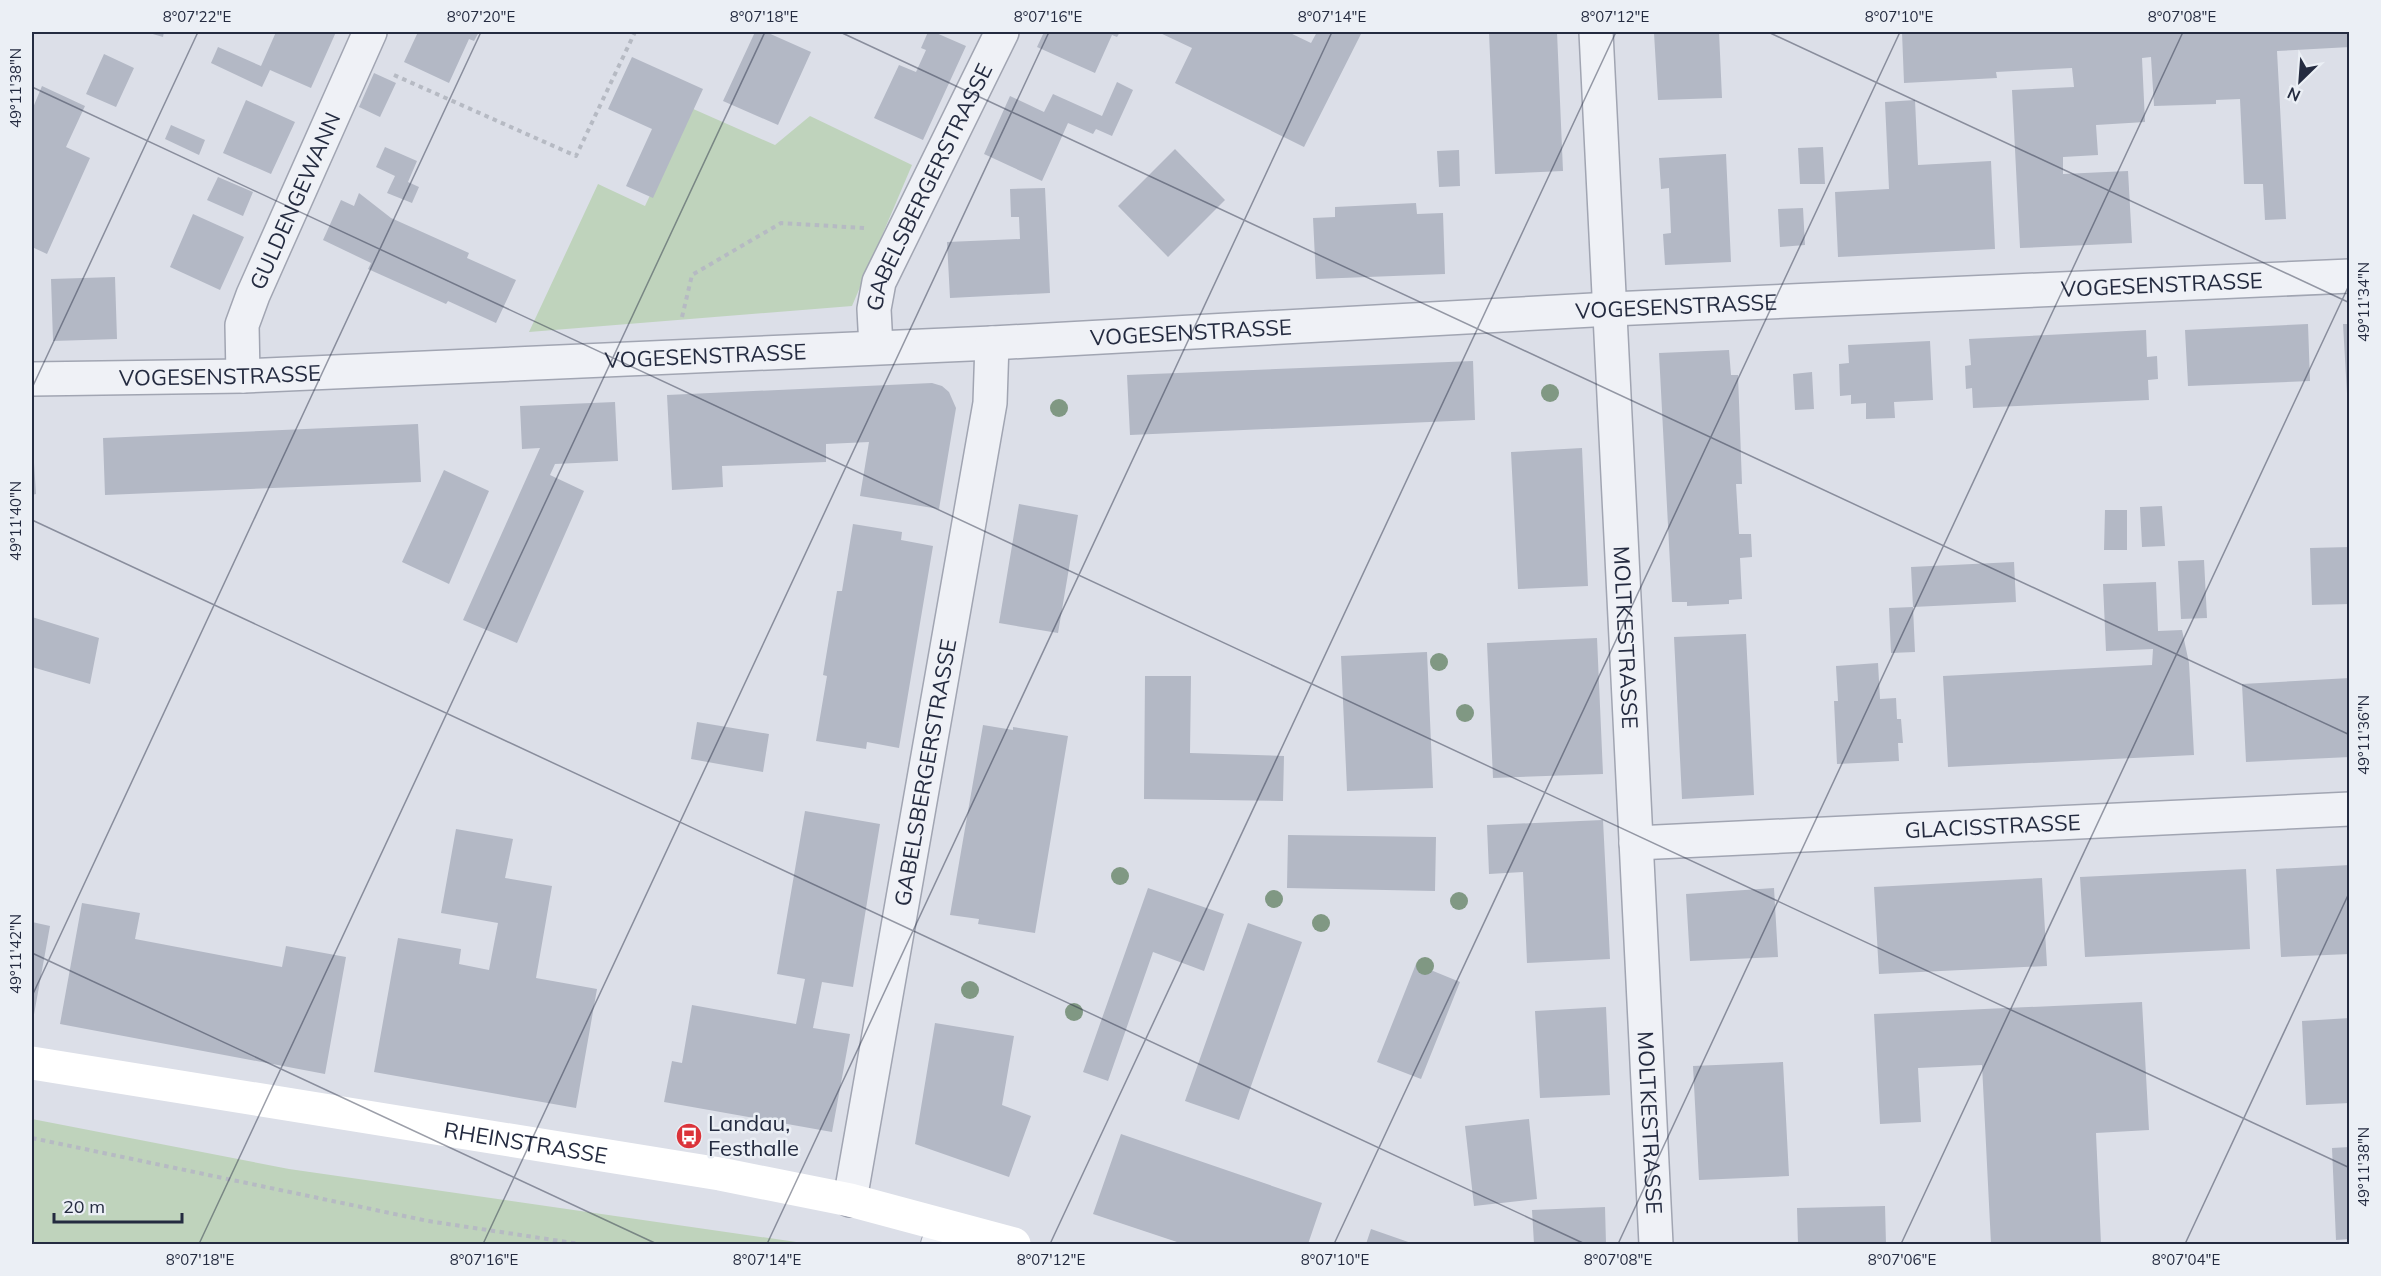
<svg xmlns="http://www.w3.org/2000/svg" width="2381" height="1276" viewBox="0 0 2381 1276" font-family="Mulish,sans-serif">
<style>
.green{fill:#bfd3bc}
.building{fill:#b3b8c5}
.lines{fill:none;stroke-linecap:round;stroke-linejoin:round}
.service-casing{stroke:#a1a5b2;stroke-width:28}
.minor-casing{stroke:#a1a5b2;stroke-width:36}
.path{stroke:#b6bac3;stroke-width:4;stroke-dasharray:4.5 4.5;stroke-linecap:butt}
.service{stroke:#eff1f6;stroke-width:26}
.minor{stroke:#eff1f6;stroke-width:33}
.secondary{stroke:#fff;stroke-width:33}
.tree{fill:#809883}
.ticks{fill:none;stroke:#242b40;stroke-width:1.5;stroke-opacity:0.45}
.labels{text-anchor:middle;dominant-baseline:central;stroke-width:5;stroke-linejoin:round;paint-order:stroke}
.street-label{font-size:22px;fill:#242b40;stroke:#ebeff5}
.poi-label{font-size:22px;fill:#242b40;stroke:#ebeff5;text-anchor:start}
.neatline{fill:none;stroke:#242b40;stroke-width:2}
.ticks-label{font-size:15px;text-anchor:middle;fill:#242b40}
</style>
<rect width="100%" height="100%" fill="#dcdfe8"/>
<!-- green -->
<path class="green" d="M691 108 775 145 810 116 912 165 852 306 529 332 598 184 645 206Z
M32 1119 289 1169 810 1244H32Z"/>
<!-- building -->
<path class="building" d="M146 32H164L163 37Z
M276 32H336L311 88 270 70 262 87 211 63 218 47 261 66Z
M418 32H479L474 41 469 39 449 83 404 62Z
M755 32H766L811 52 778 125 723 101Z
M928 32H934L966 46 923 140 874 118 899 65 916 72 926 50 921 48Z
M1044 32H1120L1117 37 1112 35 1095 73 1037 47Z
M1158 32H1288L1311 43 1317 32H1362L1304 147 1175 83 1192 48Z
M1489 32H1557L1563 171 1495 174Z
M1719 32 1722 98 1658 100 1654 33Z
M1902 32H2350V47L2277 51 2286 219 2265 220 2263 184H2244L2240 99 2216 100V104L2154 106 2151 57 2142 58 2145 122 2096 125 2098 155 2063 157V174L2128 171 2132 243 2020 248 2012 90 2074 87 2072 68 1996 72 1997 78 1904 83Z
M104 54 134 68 116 107 86 94Z
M632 57 703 89 653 198 626 186 652 129 608 109Z
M374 73 396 83 380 117 359 107Z
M1117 82 1133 90 1112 136 1096 129 1093 134 1068 123 1042 181 984 154 1010 96 1044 112 1053 94 1102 116Z
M42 86 85 106 66 147 90 158 47 254 32 247V110Z
M246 100 295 122 271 174 223 153Z
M1915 100 1918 165 1991 161 1995 249 1838 257 1835 192 1889 189 1885 102Z
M171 125 205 140 199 155 165 139Z
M385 147 417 161 408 182 419 187 412 203 387 193 395 176 376 167Z
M1823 147 1825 184H1800L1798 148Z
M1175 149 1225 200 1168 257 1118 206Z
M1459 150 1460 186 1439 187 1437 151Z
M1726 154 1731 262 1665 265 1663 234 1671 233 1669 188 1661 189 1659 158Z
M218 177 253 192 243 216 207 200Z
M1045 188 1050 293 950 298 947 242 1020 239 1019 217H1011L1010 189Z
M359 193 391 218 469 253 467 258 516 280 496 323 448 301 446 304 368 269 371 263 323 240 341 200 354 206Z
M1416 203 1417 214 1443 213 1445 274 1316 279 1313 218 1335 217V207Z
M1803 208 1805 245 1780 247 1778 209Z
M193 214 244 237 220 290 170 267Z
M115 277 117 339 53 341 51 279Z
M2308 324 2310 381 2188 386 2185 330Z
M2343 324H2350V411H2348Z
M2146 330 2147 357 2157 356 2158 379 2148 380 2149 400 1973 408 1972 388 1966 389 1965 366 1971 365 1969 339Z
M1930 341 1933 400 1894 402 1895 418 1866 419V403L1851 404V395L1840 396 1839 364 1849 363 1848 345Z
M1729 350 1731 375H1738L1742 484H1736L1739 534H1751L1752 557 1740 558 1742 599 1729 600V604L1687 606V602H1672L1659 353Z
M1473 361 1475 420 1130 435 1127 375Z
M1812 372 1814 409 1795 410 1793 374Z
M932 383 942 386 949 392 956 408 939 509 860 496 869 442 826 444V462L722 466 723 487 672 490 667 395Z
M615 402 618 461 555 464 550 475 584 491 517 643 463 620 540 448 522 449 520 406Z
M418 424 421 482 105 495 103 438Z
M32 432 36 494 32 495Z
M1582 448 1588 586 1518 589 1511 452Z
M444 470 489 491 449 584 402 562Z
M1019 504 1078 515 1058 633 999 623Z
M2162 506 2165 546 2142 547 2140 507Z
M2105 510H2127V550H2104Z
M853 524 902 532 901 540 933 546 899 748 867 742 866 749 816 741 827 676 823 675 837 591H842Z
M2350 547V604L2312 605 2310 548Z
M2204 560 2207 618 2181 619 2178 561Z
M2014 562 2016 602 1913 607 1915 652 1891 653 1889 608 1913 607 1911 567Z
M2156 582 2158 631 2182 630 2189 663 2194 755 1948 767 1943 676 2152 665 2153 649 2106 651 2103 584Z
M32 617 99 638 90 684 32 667Z
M1746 634 1754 795 1682 799 1674 637Z
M1597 638 1603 774 1493 778 1487 643Z
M1427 652 1433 788 1347 791 1341 656Z
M1878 663 1880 699 1896 698 1897 719H1901L1903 743H1898L1899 761 1837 764 1834 701H1838L1836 666Z
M1145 676H1191L1190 753 1284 756 1283 801 1144 799Z
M2350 678V757L2246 762 2242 684Z
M697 722 769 734 763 772 691 759Z
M983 725 1013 730V727L1068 736 1035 933 978 924 979 919 950 915Z
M805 811 880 824 853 987 822 982 813 1028 850 1034 832 1132 664 1102 672 1061 682 1063 692 1005 796 1024 805 979 777 974Z
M1603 820 1610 959 1527 963 1523 872 1489 874 1487 825Z
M456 829 513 839 505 878 552 886 536 978 597 989 576 1108 374 1072 398 938 461 949 459 964 489 970 498 923 441 913Z
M1288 835 1436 837 1435 891 1287 888Z
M2350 865V954L2281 957 2276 869Z
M2246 869 2250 949 2085 957 2080 877Z
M2042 878 2047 966 1879 974 1874 887Z
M1148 888 1224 914 1204 971 1153 952 1108 1081 1083 1072Z
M1774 888 1778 957 1690 961 1686 894Z
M82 903 140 913 135 939 282 967 286 946 346 957 325 1074 60 1024Z
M32 922 50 926 33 1020H32Z
M1248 923 1302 942 1239 1120 1185 1101Z
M1416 964 1460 982 1421 1079 1377 1062Z
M2142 1002 2149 1130 2096 1133 2101 1244H1991L1982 1065 1918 1068 1921 1122 1880 1124 1874 1014Z
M1606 1007 1610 1095 1540 1098 1535 1011Z
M2350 1018V1103L2306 1105 2302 1021Z
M935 1023 1014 1036 1002 1105 1031 1116 1009 1177 915 1144Z
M1783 1062 1789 1176 1699 1180 1693 1066Z
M1529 1119 1537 1199 1474 1206 1465 1126Z
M1121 1134 1322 1203 1308 1244H1183L1093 1214Z
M2350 1147V1239L2336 1240 2332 1148Z
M1885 1206 1886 1244H1798L1797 1208Z
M1605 1207 1606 1244H1534L1532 1210Z
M1371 1229 1414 1244H1366Z"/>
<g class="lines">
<defs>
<path id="service" d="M934 1244 941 1224"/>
<g id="minor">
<path id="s1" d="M1596 32 1656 1244"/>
<path id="s2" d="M876 347 874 309 879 282 1002 32"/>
<path id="s3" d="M243 376 242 325 253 295 370 32"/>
<path id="s4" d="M32 379 243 376 992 343 1611 309 2350 276"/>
<path id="s5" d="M1636 843 2350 809"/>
<path id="s6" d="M850 1200 990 403 992 343"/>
</g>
</defs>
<!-- service casing -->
<use href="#service" class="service-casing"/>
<!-- minor casing -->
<use href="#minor" class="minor-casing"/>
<!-- path -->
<path class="path" d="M394 75 576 156 635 32
M682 317 692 275 781 223 864 228
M32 1138 428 1221 580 1244"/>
<!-- service -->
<use href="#service" class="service"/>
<!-- minor -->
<use href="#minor" class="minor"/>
<!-- secondary -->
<path class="secondary" id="s7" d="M32 1063 720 1174 850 1200 1014 1244"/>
</g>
<!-- trees -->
<g class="tree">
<circle cx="1550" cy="393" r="9"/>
<circle cx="1059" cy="408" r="9"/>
<circle cx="1439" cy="662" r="9"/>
<circle cx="1465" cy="713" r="9"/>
<circle cx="1120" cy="876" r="9"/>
<circle cx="1274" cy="899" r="9"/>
<circle cx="1459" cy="901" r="9"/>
<circle cx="1321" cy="923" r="9"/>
<circle cx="1425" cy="966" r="9"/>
<circle cx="970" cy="990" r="9"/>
<circle cx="1074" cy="1012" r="9"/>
</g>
<!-- ticks -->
<path class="ticks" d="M840 32 2350 735M1768 32 2350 303M32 87 2350 1168M32 388 198 32M32 520 1585 1244M32 953 657 1244M32 996 481 32M199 1244 765 32M483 1244 1049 32M767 1244 1332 32M1050 1244 1616 32M1334 1244 1900 32M1618 1244 2183 32M1901 1244 2350 283M2185 1244 2350 891"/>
<!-- icons -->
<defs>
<symbol id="bus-disc" viewBox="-11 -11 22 22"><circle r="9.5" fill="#db333a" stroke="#ebeff5"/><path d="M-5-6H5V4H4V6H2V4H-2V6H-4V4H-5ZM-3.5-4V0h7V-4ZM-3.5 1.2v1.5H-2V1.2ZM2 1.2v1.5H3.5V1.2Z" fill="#fff"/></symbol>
</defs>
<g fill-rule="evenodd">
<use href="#bus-disc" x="674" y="1121" width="30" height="30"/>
</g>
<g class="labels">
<!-- street labels -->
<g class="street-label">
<text stroke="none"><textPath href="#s2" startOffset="172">GABELSBERGERSTRASSE</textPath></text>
<text stroke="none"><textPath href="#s3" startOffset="186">GULDENGEWANN</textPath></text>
<text stroke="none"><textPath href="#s4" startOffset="2132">VOGESENSTRASSE</textPath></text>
<text stroke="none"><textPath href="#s4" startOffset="1646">VOGESENSTRASSE</textPath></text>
<text stroke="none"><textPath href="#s4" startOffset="1160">VOGESENSTRASSE</textPath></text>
<text stroke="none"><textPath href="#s4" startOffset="674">VOGESENSTRASSE</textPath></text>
<text stroke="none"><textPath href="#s4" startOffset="188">VOGESENSTRASSE</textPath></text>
<text stroke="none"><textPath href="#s1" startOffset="606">MOLTKESTRASSE</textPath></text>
<text stroke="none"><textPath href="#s6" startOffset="434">GABELSBERGERSTRASSE</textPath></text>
<text stroke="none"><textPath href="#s5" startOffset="357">GLACISSTRASSE</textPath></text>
<text stroke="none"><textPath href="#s1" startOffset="1092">MOLTKESTRASSE</textPath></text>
<text stroke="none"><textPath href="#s7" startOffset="500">RHEINSTRASSE</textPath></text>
</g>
<!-- poi labels -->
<g class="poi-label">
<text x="708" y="1123">Landau,<tspan x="708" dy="25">Festhalle</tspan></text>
</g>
</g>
<!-- border -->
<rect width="2381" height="1276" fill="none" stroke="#ebeff5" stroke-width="66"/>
<!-- north arrow -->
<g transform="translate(2300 81) rotate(205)" stroke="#ebeff5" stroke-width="4.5" paint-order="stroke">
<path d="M0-4.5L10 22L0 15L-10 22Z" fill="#242b40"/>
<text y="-9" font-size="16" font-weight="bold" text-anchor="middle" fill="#242b40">N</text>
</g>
<!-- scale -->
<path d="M54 1213v9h128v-9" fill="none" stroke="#242b40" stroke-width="3"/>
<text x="63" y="1213" font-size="18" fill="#242b40" stroke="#ebeff5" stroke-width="4.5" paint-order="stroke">20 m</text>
<rect x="33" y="33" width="2315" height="1210" class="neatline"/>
<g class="ticks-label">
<text x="197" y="22">8°07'22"E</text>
<text x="481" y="22">8°07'20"E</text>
<text x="764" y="22">8°07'18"E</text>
<text x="1048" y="22">8°07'16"E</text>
<text x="1332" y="22">8°07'14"E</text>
<text x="1615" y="22">8°07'12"E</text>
<text x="1899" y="22">8°07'10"E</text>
<text x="2182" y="22">8°07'08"E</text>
<text transform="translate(16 88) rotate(-90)" y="5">49°11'38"N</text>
<text transform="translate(2364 302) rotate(-90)" y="5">49°11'34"N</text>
<text transform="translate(16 521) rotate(-90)" y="5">49°11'40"N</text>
<text transform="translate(2364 735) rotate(-90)" y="5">49°11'36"N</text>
<text transform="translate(16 954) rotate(-90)" y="5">49°11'42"N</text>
<text transform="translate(2364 1167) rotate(-90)" y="5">49°11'38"N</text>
<text x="200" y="1265">8°07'18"E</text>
<text x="484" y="1265">8°07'16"E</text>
<text x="767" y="1265">8°07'14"E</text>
<text x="1051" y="1265">8°07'12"E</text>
<text x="1335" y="1265">8°07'10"E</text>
<text x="1618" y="1265">8°07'08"E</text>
<text x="1902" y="1265">8°07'06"E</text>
<text x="2186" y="1265">8°07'04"E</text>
</g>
</svg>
